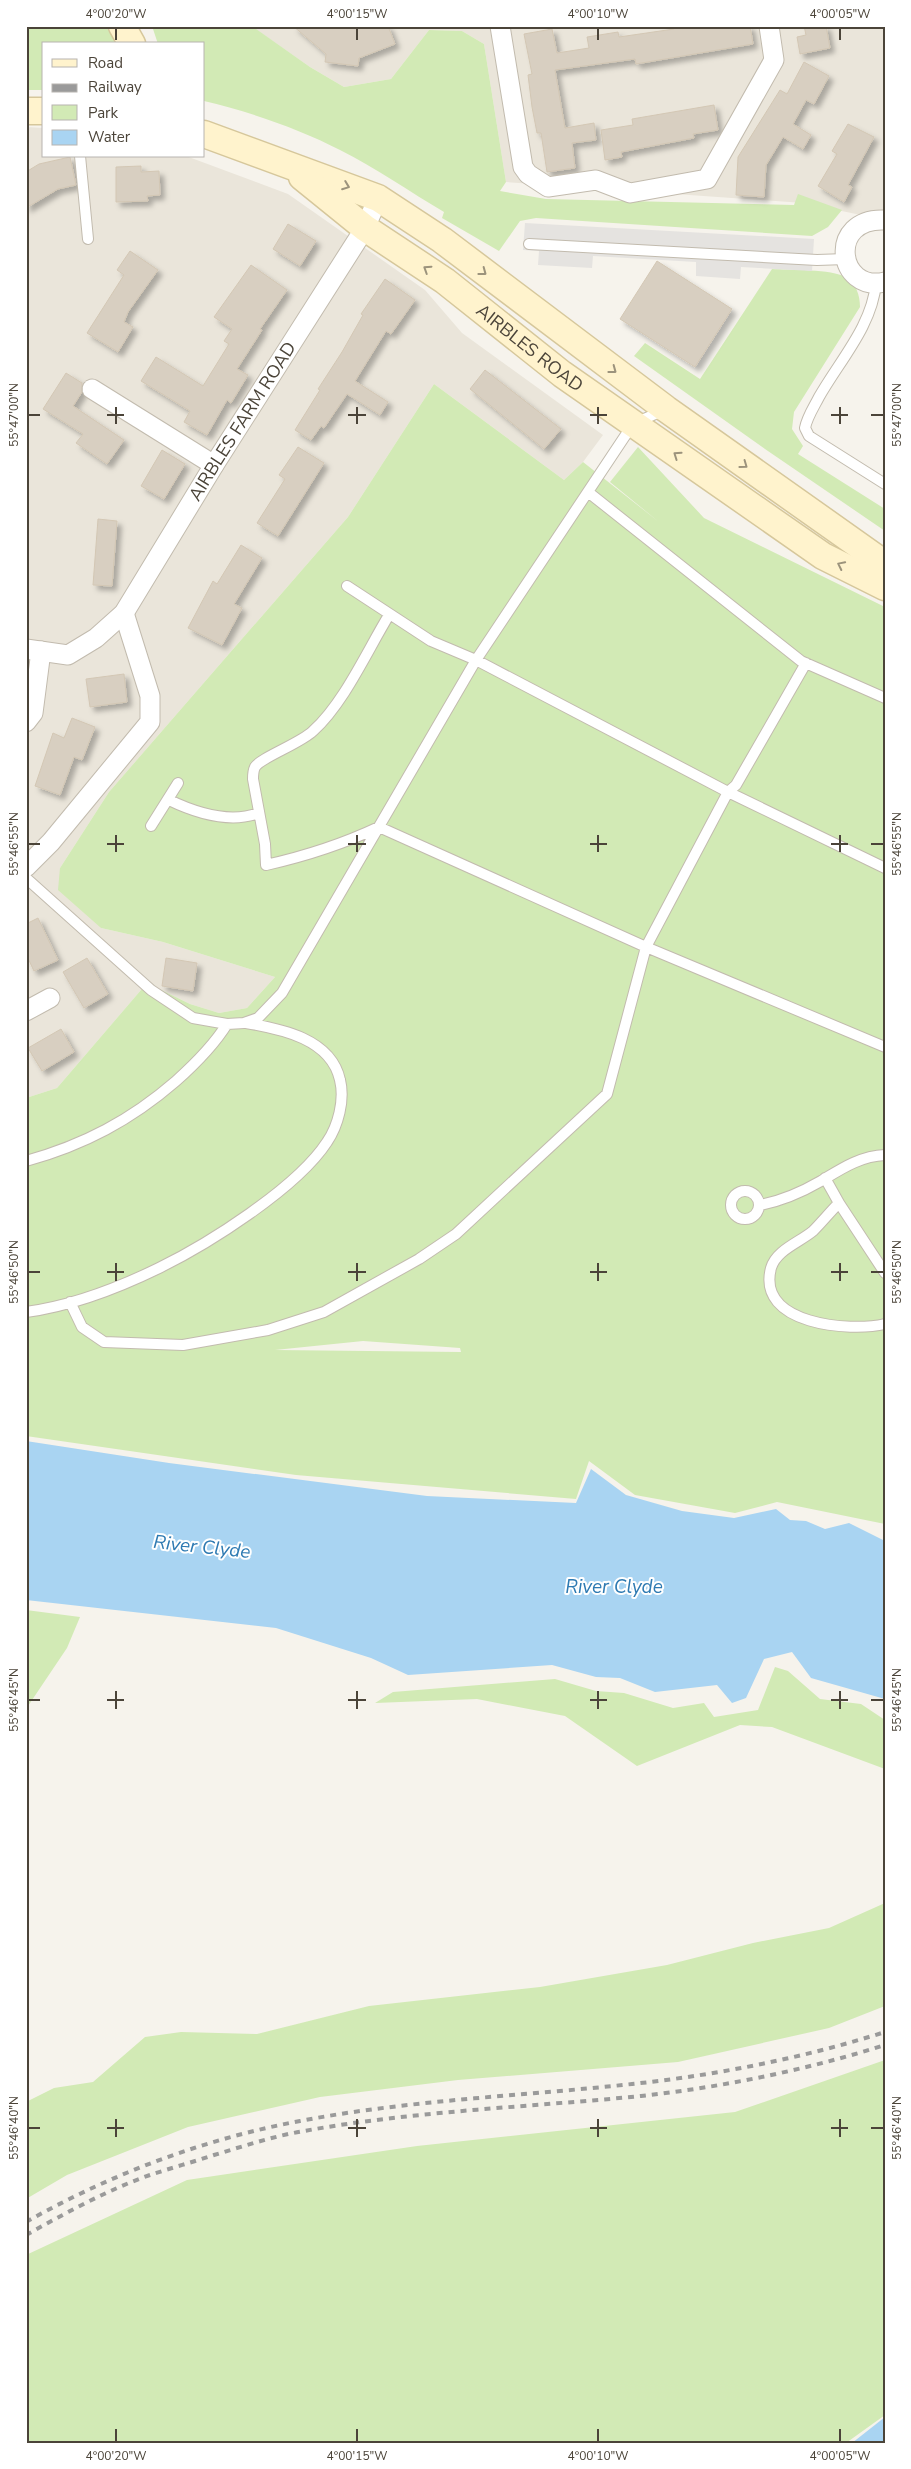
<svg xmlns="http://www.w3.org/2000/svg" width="911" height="2469" viewBox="0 0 911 2469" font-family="'Nunito Sans',sans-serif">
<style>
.residential{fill:#eae5da}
.green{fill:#d2eab5;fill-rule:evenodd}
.parking{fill:#e5e3e0}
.water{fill:#a9d4f2}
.building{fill:#d8cfc1;stroke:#d3c7b4;filter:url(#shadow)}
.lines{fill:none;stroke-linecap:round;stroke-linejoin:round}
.lane-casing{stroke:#c2bbae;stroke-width:12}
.street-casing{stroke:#c2bbae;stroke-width:21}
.secondary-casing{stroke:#d6c79b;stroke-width:29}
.lane{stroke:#fff;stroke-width:10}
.street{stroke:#fff;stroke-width:19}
.secondary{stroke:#fff3cd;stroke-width:26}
.rail{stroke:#9a9a9a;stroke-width:4;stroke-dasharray:6 6;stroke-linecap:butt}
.oneway{stroke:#9c937c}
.ticks{fill:none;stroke:#4b4439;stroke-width:2}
.labels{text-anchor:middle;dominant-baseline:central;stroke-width:4;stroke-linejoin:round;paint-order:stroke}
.street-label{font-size:18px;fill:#4b4439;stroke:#fff}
.water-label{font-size:19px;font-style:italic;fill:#2e7ab2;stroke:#fff}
.neatline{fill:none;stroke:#4b4439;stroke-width:2}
.ticks-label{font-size:12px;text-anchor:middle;fill:#4b4439}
</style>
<defs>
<filter id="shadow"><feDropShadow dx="4.5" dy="4.5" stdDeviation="2.5" flood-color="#0004"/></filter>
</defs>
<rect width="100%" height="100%" fill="#f6f3ec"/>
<!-- residential -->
<path class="residential" d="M251 26H885V220L803 203 506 182 484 44 462 31 429 30 391 79 344 87 310 67Z
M26 127 44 128V156H186L288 194 425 290 462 333 603 435 583 462 564 480 434 384 348 517 109 792 60 868 101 928 163 942 275 977 247 1008 219 1013 190 1004 147 983 57 1088 26 1098Z"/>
<!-- green -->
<path class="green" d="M34 26H119L128 44H44V90H26V28Z
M152 26H252L310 67 344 87 391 79 429 30 462 31 484 44 506 182 500 191 546 199 794 205 798 194 842 210 828 227 812 236 536 218 520 221 499 251 442 218 444 212C410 192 376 168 340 150 300 129 247 111 204 101V44H158Z
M772 269C788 270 833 269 845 277 856 283 860 295 860 307L794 412 792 429 803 446 798 454 885 509V531L765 449 634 356 645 343 700 379Z
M434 384 564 480 583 462 659 522 610 482 638 447 704 518 885 607V1524L777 1502 735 1513 635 1495 589 1461 576 1499 296 1475 26 1436V1098L57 1088 147 983 190 1004 219 1013 247 1008 275 977 163 942 101 928 58 890 60 868 109 792 348 517ZM363 1341 460 1348 461 1352 275 1350Z
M26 1610 80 1617 67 1648 26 1709Z
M775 1667 788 1671 820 1699 861 1704 885 1720V1769L772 1727 740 1725 637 1766 565 1716 477 1699 375 1703 393 1692 555 1679 596 1691 624 1693 673 1708 704 1703 714 1717 758 1710Z
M885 1903V2006L829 2028 678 2062 458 2080 320 2097 188 2127 67 2175 26 2199V2102L54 2088 93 2082 145 2037 181 2032 257 2034 369 2006 540 1987 667 1965 753 1943 829 1928Z
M885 2060V2415L846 2443H26V2255L187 2180 417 2146 735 2112Z"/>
<!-- parking -->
<path class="parking" d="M525 223 814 239 812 271 741 267 740 279 696 276V262L593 256 592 268 538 265 539 251 523 250Z"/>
<!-- water -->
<path class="water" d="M26 1441 169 1463 427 1496 576 1503 591 1469 626 1495 682 1511 734 1518 776 1509 790 1520 806 1521 825 1529 849 1523 885 1541V1699L811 1678 792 1652 764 1659 746 1698 732 1703 717 1685 655 1692 620 1678 596 1677 552 1665 408 1675 371 1658 276 1628 26 1600Z
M885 2417V2443H852Z"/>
<!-- building -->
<path class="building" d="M293 26H388L395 44 359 58 358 66 325 62 326 54Z
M674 26H750L753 44 636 64 635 59 555 70 565 128 594 123 596 140 572 143 575 168 547 172 541 133H537L532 107 528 75 532 74 524 34 552 29 557 53 589 48 587 37 618 32 619 37 674 29Z
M804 26H826L830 48 800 54 797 37 806 35Z
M804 62 829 76 814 104 806 100 793 124 811 135 803 149 783 137 766 165 764 197 736 195 738 157 780 90 787 94Z
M714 105 718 130 693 134 694 138 621 152 622 157 605 160 601 130 633 125 632 119Z
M848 124 874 137 848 185 852 187 844 202 818 186 837 154 832 151Z
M70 157 76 185 58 189 26 208V172L39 164Z
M141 166V172L159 171 160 195 147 196 148 201 116 202V167Z
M288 224 316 241 300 266 273 249Z
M130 251 158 270 128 312 124 322 133 327 118 352 87 333 124 275 117 270Z
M657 261 732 309 695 367 620 319Z
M251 265 287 290 260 329 262 330 237 369 248 375 231 403 227 400 207 435 184 422 190 411 141 381 156 357 203 386 229 344 224 341 232 329 214 317Z
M385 279 415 300 391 334 386 331 355 381 388 402 380 415 347 394 324 428 321 426 311 440 295 430 320 390 318 389 342 352 363 315 361 314Z
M485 370 561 429 544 449 470 389Z
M66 373 82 383V392L73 406 124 440 107 464 76 443 83 434 43 409Z
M298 447 324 463 278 536 257 523 285 479 279 475Z
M162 450 185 464 164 499 141 486Z
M98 519 117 521 112 586 93 585Z
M241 545 262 558 234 604 242 608 222 645 188 628 213 581 217 584Z
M124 674 127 702 90 707 86 679Z
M72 718 95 727 82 760 74 757 60 795 35 786 53 733 64 738Z
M38 918 58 960 34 971 26 954V924Z
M87 958 108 994 84 1008 63 972Z
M166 958 197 963 193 991 162 986Z
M61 1029 74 1052 42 1071 28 1048Z"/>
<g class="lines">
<defs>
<path id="lane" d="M80 156 88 239
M529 244 817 260 846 259
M876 283C872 326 840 360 819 397 814 407 807 417 805 428L809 436 885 484
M588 492 801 661 885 698
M347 586 431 641 476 660 728 792 885 868
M389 615C367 651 344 703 313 731 301 743 260 758 255 767 253 771 253 775 253 779L265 844 266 865C306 856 343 844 379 827L646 947 885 1047
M169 800C196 813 229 824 259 813
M151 826 178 783
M26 878 151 990 193 1018 227 1024 244 1023 258 1018 282 993 476 660 633 424 664 410
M26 1161C84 1145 131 1120 176 1081 195 1064 214 1045 227 1024
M825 1178 839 1203C830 1212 822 1222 813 1231 800 1242 776 1250 771 1268 756 1325 850 1332 885 1324
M731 1205a14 14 0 1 1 28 0a14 14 0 1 1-28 0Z
M839 1203 885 1273
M760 1205C781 1201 802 1192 821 1181 841 1169 860 1156 885 1155
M70 1302 82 1327 104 1342 183 1345 268 1330 324 1312 419 1259 456 1234 607 1094 646 947 728 792 736 785 806 663
M26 1312C71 1306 118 1288 159 1268 208 1244 297 1188 327 1142 338 1126 345 1100 340 1080 331 1039 282 1029 246 1023"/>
<g id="street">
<path d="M500 26 523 167 528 174 548 187 596 180 630 193 707 179 774 60 769 26"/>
<path d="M885 220C827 217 837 293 885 282"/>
<path d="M92 389 214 465"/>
<path id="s1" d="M26 649 68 655 96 638 124 613 214 465 365 228 378 198"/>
<path d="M26 722 33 713 41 651"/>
<path d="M26 867 51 842 150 722V696L124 613"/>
<path d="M26 1011 50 998"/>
</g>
<g id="secondary">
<path d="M122 26 132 44"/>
<path d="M26 111H44"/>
<path d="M204 134 378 198 442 240 666 409 885 564"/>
<path id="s2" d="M302 177 365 228 445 281 562 374 823 556 885 587"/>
</g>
</defs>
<!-- lane casing -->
<use href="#lane" class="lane-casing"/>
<!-- street casing -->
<use href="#street" class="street-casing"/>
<!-- secondary casing -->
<use href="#secondary" class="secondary-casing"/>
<!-- lane -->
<use href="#lane" class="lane"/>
<!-- street -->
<use href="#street" class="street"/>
<!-- secondary -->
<use href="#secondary" class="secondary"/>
<!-- rail -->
<path class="rail" d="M26 2222C111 2174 204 2139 300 2121 409 2100 522 2096 632 2084 717 2075 803 2058 885 2032
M26 2235C66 2213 107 2190 150 2175 171 2168 193 2162 214 2155 244 2146 274 2136 304 2131 414 2111 530 2107 641 2096 723 2087 806 2070 885 2045"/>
</g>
<!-- one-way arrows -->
<defs><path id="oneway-chevron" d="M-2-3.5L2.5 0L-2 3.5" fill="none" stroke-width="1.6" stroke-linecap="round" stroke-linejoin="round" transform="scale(1.25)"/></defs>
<g class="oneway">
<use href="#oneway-chevron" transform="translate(346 186) rotate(21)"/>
<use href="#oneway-chevron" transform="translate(427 269) rotate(-147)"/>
<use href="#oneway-chevron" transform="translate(483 272) rotate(37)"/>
<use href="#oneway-chevron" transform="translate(613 370) rotate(37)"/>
<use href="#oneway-chevron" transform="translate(677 455) rotate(-145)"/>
<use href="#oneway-chevron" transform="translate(744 465) rotate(36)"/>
<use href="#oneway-chevron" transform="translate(841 565) rotate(-154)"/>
</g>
<!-- ticks -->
<path class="ticks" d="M116 28V40M357 28V40M598 28V40M840 28V40M116 407V424M357 407V424M598 407V424M840 407V424M28 415H40M107 415H124M348 415H366M590 415H607M831 415H848M871 415H884M116 835V852M357 835V852M598 835V852M840 835V852M28 844H40M107 844H124M348 844H366M590 844H607M831 844H848M871 844H884M116 1263V1281M357 1263V1281M598 1263V1281M840 1263V1281M28 1272H40M107 1272H124M348 1272H366M590 1272H607M831 1272H848M871 1272H884M116 1691V1709M357 1691V1709M598 1691V1709M840 1691V1709M28 1700H40M107 1700H124M348 1700H366M590 1700H607M831 1700H848M871 1700H884M116 2119V2137M357 2119V2137M598 2119V2137M840 2119V2137M28 2128H40M107 2128H124M348 2128H366M590 2128H607M831 2128H848M871 2128H884M116 2429V2442M357 2429V2442M598 2429V2442M840 2429V2442"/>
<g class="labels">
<!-- street labels -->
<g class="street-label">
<text stroke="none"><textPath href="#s2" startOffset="285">AIRBLES ROAD</textPath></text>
<text stroke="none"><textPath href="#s1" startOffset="338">AIRBLES FARM ROAD</textPath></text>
</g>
<!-- water labels -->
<g class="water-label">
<text transform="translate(202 1547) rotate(6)">River Clyde</text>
<text x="614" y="1587">River Clyde</text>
</g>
</g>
<!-- border -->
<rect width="911" height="2469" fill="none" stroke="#ffffff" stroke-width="55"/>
<!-- legend -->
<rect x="42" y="42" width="162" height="115" fill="#ffffff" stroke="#b7b4b0"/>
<rect x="52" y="59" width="25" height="8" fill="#fff3cd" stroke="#b7b4b0"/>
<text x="88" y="68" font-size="15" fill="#4b4439">Road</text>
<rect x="52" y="84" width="25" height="8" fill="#9a9a9a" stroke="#b7b4b0"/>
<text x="88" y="92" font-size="15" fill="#4b4439">Railway</text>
<rect x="52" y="105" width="25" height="15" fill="#d2eab5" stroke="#b7b4b0"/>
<text x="88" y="118" font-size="15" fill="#4b4439">Park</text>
<rect x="52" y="130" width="25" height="15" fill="#a9d4f2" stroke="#b7b4b0"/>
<text x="88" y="142" font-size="15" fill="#4b4439">Water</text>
<rect x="28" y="28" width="856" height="2414" class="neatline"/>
<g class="ticks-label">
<text x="116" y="18">4°00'20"W</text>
<text x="357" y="18">4°00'15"W</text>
<text x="598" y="18">4°00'10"W</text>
<text x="840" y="18">4°00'05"W</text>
<text transform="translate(14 415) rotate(-90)" y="4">55°47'00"N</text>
<text transform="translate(897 415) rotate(-90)" y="4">55°47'00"N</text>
<text transform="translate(14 844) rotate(-90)" y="4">55°46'55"N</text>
<text transform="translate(897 844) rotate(-90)" y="4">55°46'55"N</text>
<text transform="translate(14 1272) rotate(-90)" y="4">55°46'50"N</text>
<text transform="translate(897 1272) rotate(-90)" y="4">55°46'50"N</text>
<text transform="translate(14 1700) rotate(-90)" y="4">55°46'45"N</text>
<text transform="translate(897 1700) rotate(-90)" y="4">55°46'45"N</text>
<text transform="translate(14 2128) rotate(-90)" y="4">55°46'40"N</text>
<text transform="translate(897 2128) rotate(-90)" y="4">55°46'40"N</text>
<text x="116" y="2460">4°00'20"W</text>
<text x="357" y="2460">4°00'15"W</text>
<text x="598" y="2460">4°00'10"W</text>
<text x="840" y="2460">4°00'05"W</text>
</g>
</svg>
